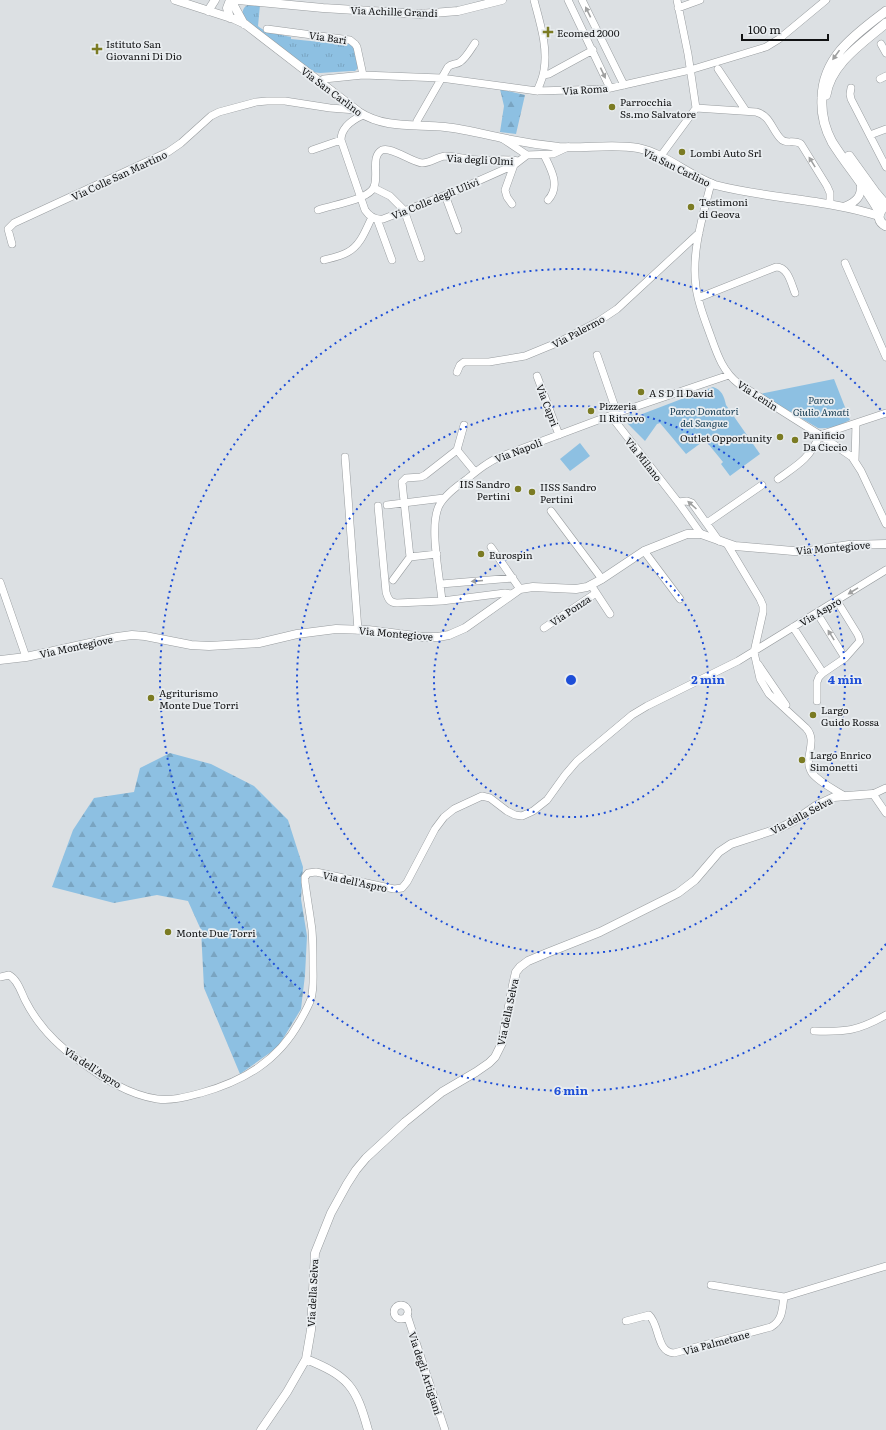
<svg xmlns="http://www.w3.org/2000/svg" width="886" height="1430" viewBox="0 0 886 1430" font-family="Literata,serif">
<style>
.grass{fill:url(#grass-tufts)}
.forest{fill:url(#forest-firs)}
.green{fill:#8dc0e2}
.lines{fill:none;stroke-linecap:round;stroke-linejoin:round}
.minor-casing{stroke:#989c9f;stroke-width:8}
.tertiary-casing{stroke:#989c9f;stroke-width:9}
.secondary-casing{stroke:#989c9f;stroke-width:10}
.minor{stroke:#fff;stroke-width:7}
.tertiary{stroke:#fff;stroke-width:8}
.secondary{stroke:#fff;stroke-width:9}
.oneway{fill:#9fa0a0}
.ring{fill:none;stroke:#1d4ed8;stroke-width:2;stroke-dasharray:2 4}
.poi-dot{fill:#7b7b23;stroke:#e9edf0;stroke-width:1.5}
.labels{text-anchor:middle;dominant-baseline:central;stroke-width:3.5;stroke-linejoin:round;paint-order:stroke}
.street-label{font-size:10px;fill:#101112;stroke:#e9edf0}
.poi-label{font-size:10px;fill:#101112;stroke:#e9edf0;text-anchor:start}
.park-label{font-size:10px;font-style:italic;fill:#11374e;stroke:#e9edf0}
.centre{fill:#1d4ed8;stroke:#e9edf0;stroke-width:2}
.ring-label{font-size:12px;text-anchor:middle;font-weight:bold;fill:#1d4ed8;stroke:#e9edf0;stroke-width:3.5;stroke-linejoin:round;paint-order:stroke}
</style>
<defs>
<pattern id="grass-tufts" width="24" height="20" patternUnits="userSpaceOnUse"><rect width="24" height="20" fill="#8dc0e2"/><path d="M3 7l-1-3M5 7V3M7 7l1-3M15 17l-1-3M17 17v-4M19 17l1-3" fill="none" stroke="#79a4c1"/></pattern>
<pattern id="forest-firs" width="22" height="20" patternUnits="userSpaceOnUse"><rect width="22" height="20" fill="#8dc0e2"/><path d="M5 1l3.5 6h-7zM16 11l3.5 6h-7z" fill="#79a4c1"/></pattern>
</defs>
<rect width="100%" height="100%" fill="#dce0e3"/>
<!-- grass -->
<path class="grass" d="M250 4 260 5 258 26C263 32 282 35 291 37V39L339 44V41C354 41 359 54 358 68L355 71H351L320 73 313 72 245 19C241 13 242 7 250 4Z"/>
<!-- forest -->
<path class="forest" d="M500 89 525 95 516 134 500 132 504 106Z
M170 753 211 764 254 786 288 820 303 867 301 899 307 936 305 975 301 1009 278 1047 240 1074 204 988 201 930 188 901 157 895 114 903 52 887 73 830 94 798 134 792 140 768Z"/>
<!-- green -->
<path class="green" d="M834 379 850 420C839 426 831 429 818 428L760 394Z
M713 387C722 390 724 396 726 405L760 454 730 476 721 464 723 462 705 440 686 454 660 423 657 424 645 441 628 424 626 418 630 414 637 416Z
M580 443 590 456 570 471 560 459Z"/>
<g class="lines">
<defs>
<path id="minor" d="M534 0C540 23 548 47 544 70 543 78 540 84 537 91
M568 0 610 88
M582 0 624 85
M678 8 700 0
M267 29 350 40 355 44 357 47 363 75
M881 44 886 53
M718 69 746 111
M543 75 549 74 593 50
M324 79 363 75 441 78 537 91 606 89 690 70 766 47 779 39 826 0
M880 79 886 76
M851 88 850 94 851 99 886 167
M696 108 756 112C770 115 772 130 781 139 786 145 794 139 801 144L827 186 830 193V204
M363 115C352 120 341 127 341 140L365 210C369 216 374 220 383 219L451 193 514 165 527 155 553 154 568 147
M417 121 448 67C452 63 456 65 460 62 466 58 471 49 475 43
M870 135 886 129
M503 139 527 155
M312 150 341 140
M544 155C551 169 561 186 548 200
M660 157 696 108 688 54 677 0
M711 183C703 216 691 252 696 287 698 304 705 320 711 337 717 354 723 372 739 384L820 435 852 457 861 471 886 524
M374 188 390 196 404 210 421 258
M445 195 458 230
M512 204 507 197 505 190 514 165
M318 210C332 205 362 201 372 190 381 180 369 157 382 150 391 146 411 162 422 163 430 163 437 157 445 156 456 156 468 160 479 160 492 161 506 158 518 161
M377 219 392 260
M12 244 8 229 14 223 168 152 181 143 211 116 219 112 256 102 267 101H285L330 108 356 110
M324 260C332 258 341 256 348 252 361 245 366 229 372 217
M845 263 886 357
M698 298 776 267C788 267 791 283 795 293
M597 355 617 413
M457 372 460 365 464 362H489L525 356 559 342 599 321 617 309 699 233
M537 376 559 435
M611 416 678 502 701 534
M457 450 475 472
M345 457 358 630
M855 461 856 423 886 413
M778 479C799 464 809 459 820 435L856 423
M678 502 687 501 692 503 719 541
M387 505 444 498
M378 506 386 592C388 599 390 603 397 603L442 601 505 593 512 594
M551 511 602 579
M707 523 762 485
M727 544 760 599 763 606V612L754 652 760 679 769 694 806 728C819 742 802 758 812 773 819 782 833 789 843 795
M491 547 520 589
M644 551 680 599
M410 557 437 554
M393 580 410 557 402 482 406 478 421 477 425 475 457 450 464 425
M0 582 26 657
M441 584 513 578
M591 585 610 614
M442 601C440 577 428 523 440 504 446 494 457 486 467 479 478 470 489 461 502 456L617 413 729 375
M817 613 845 658
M793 627 823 673
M544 628 596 593
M758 664 786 705
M817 701V682L819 677 823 673 845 658 860 641 858 635 837 601
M886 788 873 794 886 813
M0 977 9 975C18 980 21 992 25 1000 38 1026 58 1046 81 1062 103 1078 129 1095 157 1099 172 1101 186 1097 201 1093 244 1081 278 1061 300 1021 304 1014 308 1007 311 999 314 988 313 977 313 966 313 954 313 942 312 930 310 914 307 898 305 882V877L308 873 316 872 394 889 402 888 407 882 435 829 444 817 454 809 482 796 490 798 507 811 515 815 522 816 533 811 547 800 565 775 577 761 632 715 647 706 738 661 886 570
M814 1031C846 1032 858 1031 886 1015
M711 1285 784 1297
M394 1312a7 7 0 1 1 14 0a7 7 0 1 1-14 0Z
M407 1315 445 1430
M626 1321 649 1315C660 1325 656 1352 674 1353L771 1327C783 1320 782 1309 784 1297L886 1266"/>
<path id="tertiary" d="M175 0 234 19 245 24 359 112C385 129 416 124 445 127 464 129 483 134 502 138 521 142 540 145 559 147 585 149 612 143 638 148 666 154 688 175 715 185 769 199 826 199 879 216
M230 0 227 8 230 18
M231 0 244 24
M238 0 323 8 420 14 458 11 502 0
M208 11 215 0
M844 207C856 202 862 197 861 183
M0 660 26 657 117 637 132 635 145 636 191 645 209 646 259 643 297 634 336 629 368 630 423 637H438L449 635 465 628 520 589 533 587 576 589 587 587 602 579 644 551 687 534H701L735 546 793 551H809L849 545 886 544
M306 1359C348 1376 356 1386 368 1430
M261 1430 287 1392 306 1359 311 1330 315 1253 331 1213 347 1184 356 1170 366 1158 405 1122 442 1092 476 1072 489 1063 495 1057 502 1043 513 985 516 972 520 967 528 961 547 953 600 932 678 893 695 880 719 852 731 844 780 828 794 821 817 805 834 797 873 794"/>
<path id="secondary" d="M826 95C831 63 863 43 886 23
M849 156 875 192 886 205
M883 208C877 215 878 222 886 226
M880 213C866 187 847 166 832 142 824 127 821 114 822 98 823 56 856 34 886 11"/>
</defs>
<!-- minor casing -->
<use href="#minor" class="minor-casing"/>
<!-- tertiary casing -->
<use href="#tertiary" class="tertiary-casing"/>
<!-- secondary casing -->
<use href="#secondary" class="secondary-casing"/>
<!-- minor -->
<use href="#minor" class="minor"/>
<!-- tertiary -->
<use href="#tertiary" class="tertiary"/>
<!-- secondary -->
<use href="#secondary" class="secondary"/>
</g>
<!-- one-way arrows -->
<defs><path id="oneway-solid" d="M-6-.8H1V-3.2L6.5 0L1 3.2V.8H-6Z"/></defs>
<g class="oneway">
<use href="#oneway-solid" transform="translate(588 12) rotate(-116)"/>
<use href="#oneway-solid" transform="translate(836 55) rotate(126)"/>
<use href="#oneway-solid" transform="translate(603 73) rotate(65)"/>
<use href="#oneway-solid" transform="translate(812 162) rotate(-122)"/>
<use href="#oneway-solid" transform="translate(692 505) rotate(-138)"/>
<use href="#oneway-solid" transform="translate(477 581) rotate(175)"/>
<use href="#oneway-solid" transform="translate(853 591) rotate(148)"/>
<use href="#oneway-solid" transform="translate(831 635) rotate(-122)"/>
</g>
<!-- distance rings -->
<g class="ring">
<circle cx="571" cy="680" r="137"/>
<circle cx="571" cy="680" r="274"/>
<path d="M886 944A411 411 0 1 1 886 416"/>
</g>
<!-- markers -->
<g class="poi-dot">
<path d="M546 26h4v4h4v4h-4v4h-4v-4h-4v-4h4z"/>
<path d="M95 43h4v4h4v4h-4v4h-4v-4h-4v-4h4z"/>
<circle cx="612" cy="107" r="4"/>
<circle cx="682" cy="152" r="4"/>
<circle cx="691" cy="207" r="4"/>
<circle cx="641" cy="392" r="4"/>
<circle cx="591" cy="411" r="4"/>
<circle cx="780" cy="437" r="4"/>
<circle cx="795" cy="440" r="4"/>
<circle cx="518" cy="489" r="4"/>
<circle cx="532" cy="492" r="4"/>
<circle cx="481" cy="554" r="4"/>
<circle cx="151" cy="698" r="4"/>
<circle cx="813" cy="715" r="4"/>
<circle cx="802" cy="760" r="4"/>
<circle cx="168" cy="932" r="4"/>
</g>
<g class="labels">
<!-- street labels -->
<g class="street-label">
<text transform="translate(394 11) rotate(2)">Via Achille Grandi</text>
<text transform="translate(328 37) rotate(8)">Via Bari</text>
<text transform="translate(585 89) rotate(-4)">Via Roma</text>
<text transform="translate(332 91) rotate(37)">Via San Carlino</text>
<text transform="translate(480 159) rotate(3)">Via degli Olmi</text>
<text transform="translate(677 167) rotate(26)">Via San Carlino</text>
<text transform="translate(119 175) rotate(-25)">Via Colle San Martino</text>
<text transform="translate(435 198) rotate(-22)">Via Colle degli Ulivi</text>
<text transform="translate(578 331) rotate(-28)">Via Palermo</text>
<text transform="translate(758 395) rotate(33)">Via Lenin</text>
<text transform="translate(548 405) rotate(69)">Via Capri</text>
<text transform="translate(518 450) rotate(-21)">Via Napoli</text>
<text transform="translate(644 459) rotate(52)">Via Milano</text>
<text transform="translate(833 547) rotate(-5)">Via Montegiove</text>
<text transform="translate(570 610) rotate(-34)">Via Ponza</text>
<text transform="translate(820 611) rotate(-31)">Via Aspro</text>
<text transform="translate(396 633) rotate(5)">Via Montegiove</text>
<text transform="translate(76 646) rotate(-12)">Via Montegiove</text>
<text transform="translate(801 815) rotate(-28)">Via della Selva</text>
<text transform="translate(355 881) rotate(12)">Via dell'Aspro</text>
<text transform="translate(507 1012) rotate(-78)">Via della Selva</text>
<text transform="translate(93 1067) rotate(33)">Via dell'Aspro</text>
<text transform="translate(312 1293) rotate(-87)">Via della Selva</text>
<text transform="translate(716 1342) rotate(-15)">Via Palmetane</text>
<text transform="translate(426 1373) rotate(72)">Via degli Artigiani</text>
</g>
<!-- poi labels -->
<g class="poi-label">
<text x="557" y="32">Ecomed 2000</text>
<text x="106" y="43">Istituto San<tspan x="106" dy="12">Giovanni Di Dio</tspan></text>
<text x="620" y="101">Parrocchia<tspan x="620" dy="12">Ss.mo Salvatore</tspan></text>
<text x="690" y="152">Lombi Auto Srl</text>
<text x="699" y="201">Testimoni<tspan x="699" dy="12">di Geova</tspan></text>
<text x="649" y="392">A S D Il David</text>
<text x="599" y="405">Pizzeria<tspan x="599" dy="12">Il Ritrovo</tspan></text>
<text x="803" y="434">Panificio<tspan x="803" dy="12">Da Ciccio</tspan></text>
<text x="772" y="437" text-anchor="end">Outlet Opportunity</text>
<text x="510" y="483" text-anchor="end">IIS Sandro<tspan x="510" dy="12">Pertini</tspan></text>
<text x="540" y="486">IISS Sandro<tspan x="540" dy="12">Pertini</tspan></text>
<text x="489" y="554">Eurospin</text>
<text x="159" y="692">Agriturismo<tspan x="159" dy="12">Monte Due Torri</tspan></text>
<text x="821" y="709">Largo<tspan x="821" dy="12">Guido Rossa</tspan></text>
<text x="810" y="754">Largo Enrico<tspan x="810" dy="12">Simonetti</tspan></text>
<text x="176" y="932">Monte Due Torri</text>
</g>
<!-- park labels -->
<g class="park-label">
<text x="821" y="399">Parco<tspan x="821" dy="12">Giulio Amati</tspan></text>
<text x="704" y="410">Parco Donatori<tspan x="704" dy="12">del Sangue</tspan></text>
</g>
</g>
<circle cx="571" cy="680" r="6" class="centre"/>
<g class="ring-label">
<text x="708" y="684">2 min</text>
<text x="845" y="684">4 min</text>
<text x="571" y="1095">6 min</text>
</g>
<!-- scale -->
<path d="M742 34v6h86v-6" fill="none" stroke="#101112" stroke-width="2"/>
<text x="748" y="34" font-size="12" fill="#101112" stroke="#e9edf0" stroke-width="3" paint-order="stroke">100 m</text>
</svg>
